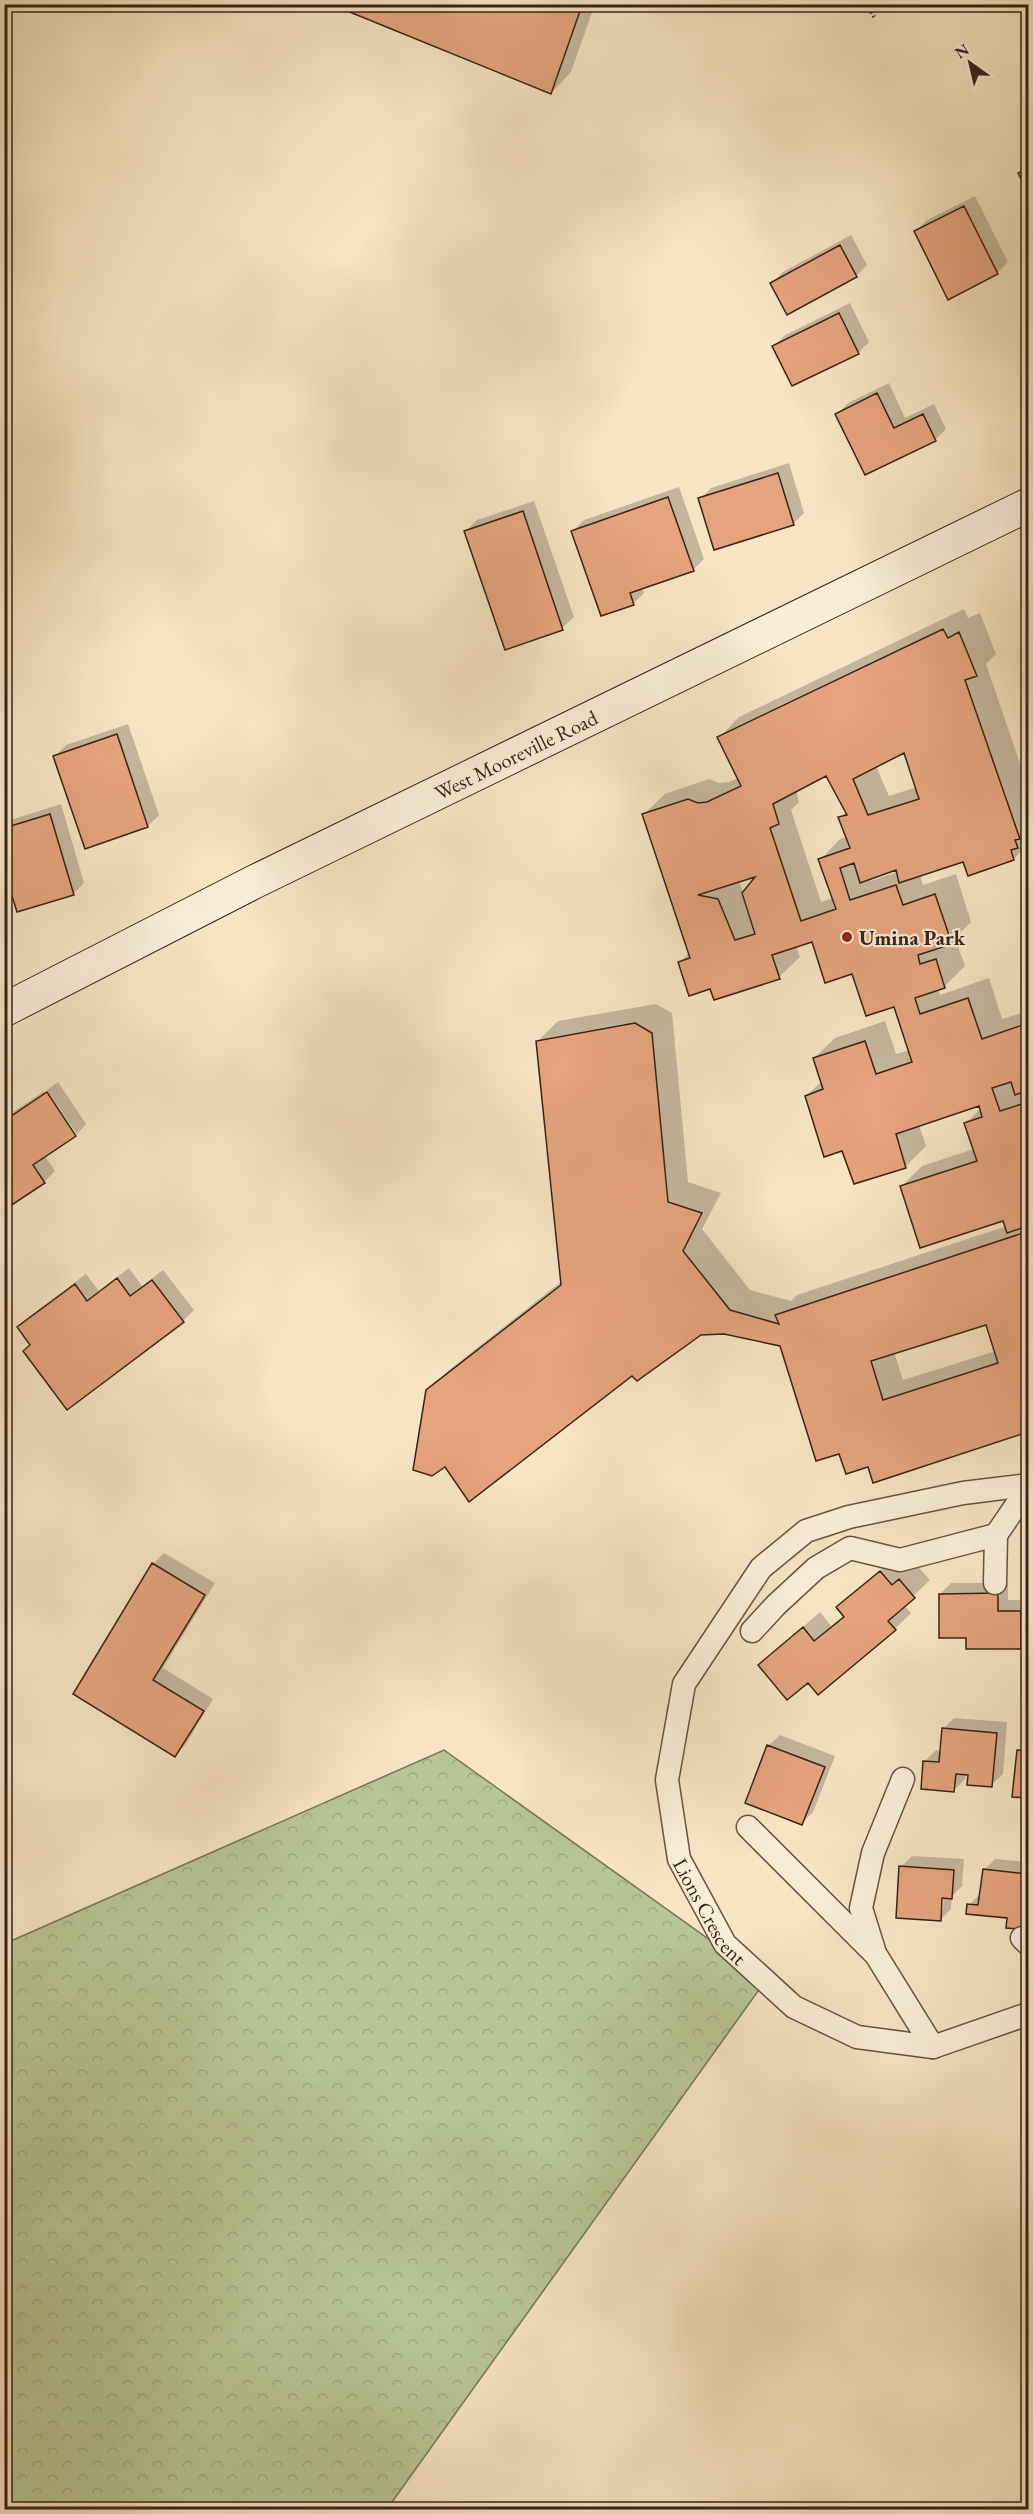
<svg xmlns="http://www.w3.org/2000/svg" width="1033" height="2514" viewBox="0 0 1033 2514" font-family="'EB Garamond',serif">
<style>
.forest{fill:url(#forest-crowns);stroke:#787456;stroke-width:1.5}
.shadow{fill:#0003;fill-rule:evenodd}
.building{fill:#e5a37e;stroke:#382216;stroke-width:1.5;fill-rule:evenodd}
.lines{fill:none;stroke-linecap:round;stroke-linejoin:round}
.service-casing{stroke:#685241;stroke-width:25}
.secondary-casing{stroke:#382216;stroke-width:35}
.path{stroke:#382216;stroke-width:4;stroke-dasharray:1.5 3;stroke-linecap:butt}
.service{stroke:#f9edd7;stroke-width:22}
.secondary{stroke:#f9edd7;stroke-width:33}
.poi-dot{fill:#8f2418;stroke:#f9edd7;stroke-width:2}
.labels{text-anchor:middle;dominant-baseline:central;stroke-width:4.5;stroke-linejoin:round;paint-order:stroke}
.street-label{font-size:21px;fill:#382216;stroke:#f9edd7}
.poi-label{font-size:21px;font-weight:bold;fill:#382216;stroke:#f9edd7;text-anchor:start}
</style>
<defs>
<pattern id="forest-crowns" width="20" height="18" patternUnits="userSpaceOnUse" patternTransform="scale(1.5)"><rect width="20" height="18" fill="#b8c596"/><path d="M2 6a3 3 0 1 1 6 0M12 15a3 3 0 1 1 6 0" fill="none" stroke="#9fa981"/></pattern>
</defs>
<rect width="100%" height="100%" fill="#f6e4c2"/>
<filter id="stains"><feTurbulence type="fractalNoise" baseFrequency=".00333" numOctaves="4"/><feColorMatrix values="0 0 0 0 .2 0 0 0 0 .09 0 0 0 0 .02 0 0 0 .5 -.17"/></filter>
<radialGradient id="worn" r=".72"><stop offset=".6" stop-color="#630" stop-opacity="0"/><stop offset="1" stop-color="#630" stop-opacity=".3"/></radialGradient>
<!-- forest -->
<path class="forest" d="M444 1750 766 1980 387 2509 5 2510 4 1944Z"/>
<!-- shadow -->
<path class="shadow" d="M334 4H595L571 72 551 93Z
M975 196 1008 262 997 273 916 231 927 220Z
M851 235 867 265 856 276 772 283 783 272Z
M850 303 869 342 858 353 774 346 785 335Z
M889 383 905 418 934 404 946 429 935 440 837 414 848 403Z
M789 463 804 513 793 524 700 499 711 488Z
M679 487 704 559 693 570 642 587 644 593 633 604 573 531 584 520Z
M534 501 574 617 562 628 506 648 466 531 477 520Z
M964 609 968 618 980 613 996 654 986 664 1028 787V844L1014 859 964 860 920 875 923 885 956 874 971 922 955 938 965 966 944 987 938 989 940 995 989 978 1002 1019 1028 1011V1431L874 1482 868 1465 840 1452 781 1345 724 1333H700L632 1374 428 1391 449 1370 562 1281 537 1042 558 1021 656 1004 672 1013 688 1182 721 1193 702 1229 750 1290 791 1301 797 1295 1007 1226 1004 1219 902 1186 922 1166 974 1149 966 1123 981 1108 980 1104 919 1125 926 1146 906 1166 855 1182 843 1149 806 1096 822 1081 814 1058 835 1038 885 1021 896 1054 910 1050 895 1005 813 940 796 946 800 957 779 977 711 987 680 962 689 953 644 814 665 794 709 779 719 783 729 782 738 778 719 738 739 717ZM905 750 917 787 889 796 876 766ZM827 774 847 811 840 818 847 837 840 839 820 860 833 898 821 902 791 810 799 802 796 790ZM897 869 898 872 870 881 869 878ZM759 874 744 893 739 882ZM987 1323 996 1351 903 1380 894 1352Z
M128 724 159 815 148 826 55 756 66 745Z
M61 804 84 883 73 894 4 864V822Z
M58 1082 86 1124 77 1134 47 1090Z
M44 1091 75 1135 45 1156 55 1171 44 1182 5 1208 4 1118Z
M129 1268 142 1286 163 1270 194 1310 183 1321 31 1345 19 1327 30 1316 86 1274 99 1291Z
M164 1553 215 1583 163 1668 213 1699 186 1744 175 1755 75 1693 153 1564Z
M897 1556 909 1570 916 1564 930 1580 904 1605 911 1613 895 1629 808 1681 760 1665 820 1612 831 1626 844 1615 838 1608Z
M951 1583H1008V1600H1028V1639L1021 1647 968 1637 940 1594Z
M954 1718 1007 1722 1003 1774 991 1785 966 1773 965 1779 954 1790 925 1761 936 1750 941 1751 943 1729Z
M780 1735 835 1756 813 1812 802 1823 768 1746Z
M1028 1740V1797L1014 1796 1018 1751Z
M912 1856 964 1859 962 1886 952 1896 951 1909 940 1920 901 1867ZM941 1890 944 1891 943 1910H940Z
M995 1859 1028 1862V1929L1007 1927 1009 1916 969 1905 980 1894 984 1870Z"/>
<!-- building -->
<path class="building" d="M330 4H564L580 11 551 94Z
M1028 168V193L1018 173Z
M964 206 998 274 948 300 914 231Z
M840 245 857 277 787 315 770 283Z
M839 313 859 354 792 386 772 346Z
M877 393 894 428 923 414 936 441 865 475 835 414Z
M778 473 794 525 714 550 698 498Z
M668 497 694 571 630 593 634 605 601 616 571 531Z
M523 511 563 630 505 650 464 531Z
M943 629 948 638 959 632 977 676 965 680 1020 839 1015 840 1018 848 1011 850 1014 860 968 876 963 862 899 883 896 870 860 883 854 863 840 868 850 900 896 885 903 905 935 894 952 944 918 955 920 964 936 959 945 988 915 998 920 1014 968 998 982 1039 1028 1023V1090L1015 1095 1011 1082 992 1088 1000 1111 1025 1103 1028 1113V1226L1007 1233 1003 1221 920 1248 900 1186 977 1161 964 1123 982 1117 979 1106 896 1134 906 1168 854 1184 842 1151 824 1157 805 1096 823 1089 813 1058 865 1041 876 1074 912 1062 894 1007 866 1016 852 974 825 983 812 942 772 955 780 979 714 1000 710 989 689 996 678 962 690 958 642 814 688 799 698 803 707 802 741 786 717 737ZM904 753 919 799 868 815 853 779ZM826 776 847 815 838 817 850 848 818 859 836 909 801 921 770 828 779 824 773 804ZM755 877 742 893 755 934 735 940 718 899 698 895Z
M117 734 148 827 85 849 53 756Z
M50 814 74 895 17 912 4 870V828Z
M635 1023 652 1033 668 1202 702 1213 683 1251 730 1310 779 1324 775 1315 1023 1233 1028 1250V1432L873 1483 868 1467 846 1474 839 1454 816 1461 780 1346 724 1334 701 1335 637 1381 632 1376 469 1502 445 1467 432 1476 413 1470 426 1390 561 1285 536 1041ZM986 1325 998 1363 883 1400 871 1361Z
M47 1092 76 1136 33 1165 45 1183 4 1210V1121Z
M117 1278 130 1296 152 1280 184 1322 67 1410 23 1351 30 1345 17 1327 75 1284 87 1301Z
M152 1563 205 1595 153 1680 204 1711 175 1757 73 1694Z
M880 1571 892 1585 899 1579 915 1598 888 1621 896 1630 818 1695 808 1683 787 1700 758 1665 803 1627 814 1641 844 1617 836 1607Z
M998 1593V1611H1021V1649H966V1638H939V1594Z
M942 1728 997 1733 992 1787 967 1785 968 1775 956 1774 954 1792 921 1789 923 1761 939 1762Z
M767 1745 825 1767 802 1825 745 1803Z
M1017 1750 1028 1751V1798L1012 1797Z
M899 1866 954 1870 952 1899 942 1898 941 1921 896 1918Z
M983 1869 1028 1874V1930L1006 1928 1007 1918 966 1914 967 1904 978 1905Z"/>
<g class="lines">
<defs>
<g id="service">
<path id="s1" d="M1028 1485 963 1493 849 1517 806 1531 761 1568 684 1684 667 1780 679 1859 725 1944 794 2007 857 2037 933 2047 1028 2014"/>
<path d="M995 1583 996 1535 1028 1488"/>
<path d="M752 1631 776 1605 816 1568 850 1548 900 1560 996 1535"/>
<path d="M748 1827 876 1955 933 2047"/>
<path d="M1022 1938 1028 1944"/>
<path d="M874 1950 861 1908 873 1853 903 1779"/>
</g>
<g id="secondary">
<path id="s2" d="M4 1010 254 882 1028 505"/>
</g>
</defs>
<!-- service casing -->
<use href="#service" class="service-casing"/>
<!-- secondary casing -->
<use href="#secondary" class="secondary-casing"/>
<!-- path -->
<path class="path" d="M867 4 874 17"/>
<!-- service -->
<use href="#service" class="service"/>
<!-- secondary -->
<use href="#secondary" class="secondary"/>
</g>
<!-- markers -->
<circle class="poi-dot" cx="847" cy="937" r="6"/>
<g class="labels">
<!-- street labels -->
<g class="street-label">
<text stroke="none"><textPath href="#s2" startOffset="572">West Mooreville Road</textPath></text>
<text stroke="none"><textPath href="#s1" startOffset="663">Lions Crescent</textPath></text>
</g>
<!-- poi labels -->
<g class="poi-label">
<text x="859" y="937">Umina Park</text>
</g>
</g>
<!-- margin -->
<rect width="1033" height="2514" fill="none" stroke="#f6e4c2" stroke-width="24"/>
<rect x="6" y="6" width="1021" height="2502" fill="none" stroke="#382216" stroke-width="3"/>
<rect x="12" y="12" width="1009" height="2490" fill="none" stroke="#382216" stroke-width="1.5"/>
<!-- north arrow -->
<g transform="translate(970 63) rotate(326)" stroke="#f9edd7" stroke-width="4.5" paint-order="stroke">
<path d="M0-4.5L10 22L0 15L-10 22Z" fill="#382216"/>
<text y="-9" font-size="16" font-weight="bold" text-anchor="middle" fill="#382216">N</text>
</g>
<rect width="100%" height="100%" filter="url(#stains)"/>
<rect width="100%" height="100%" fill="url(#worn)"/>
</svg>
